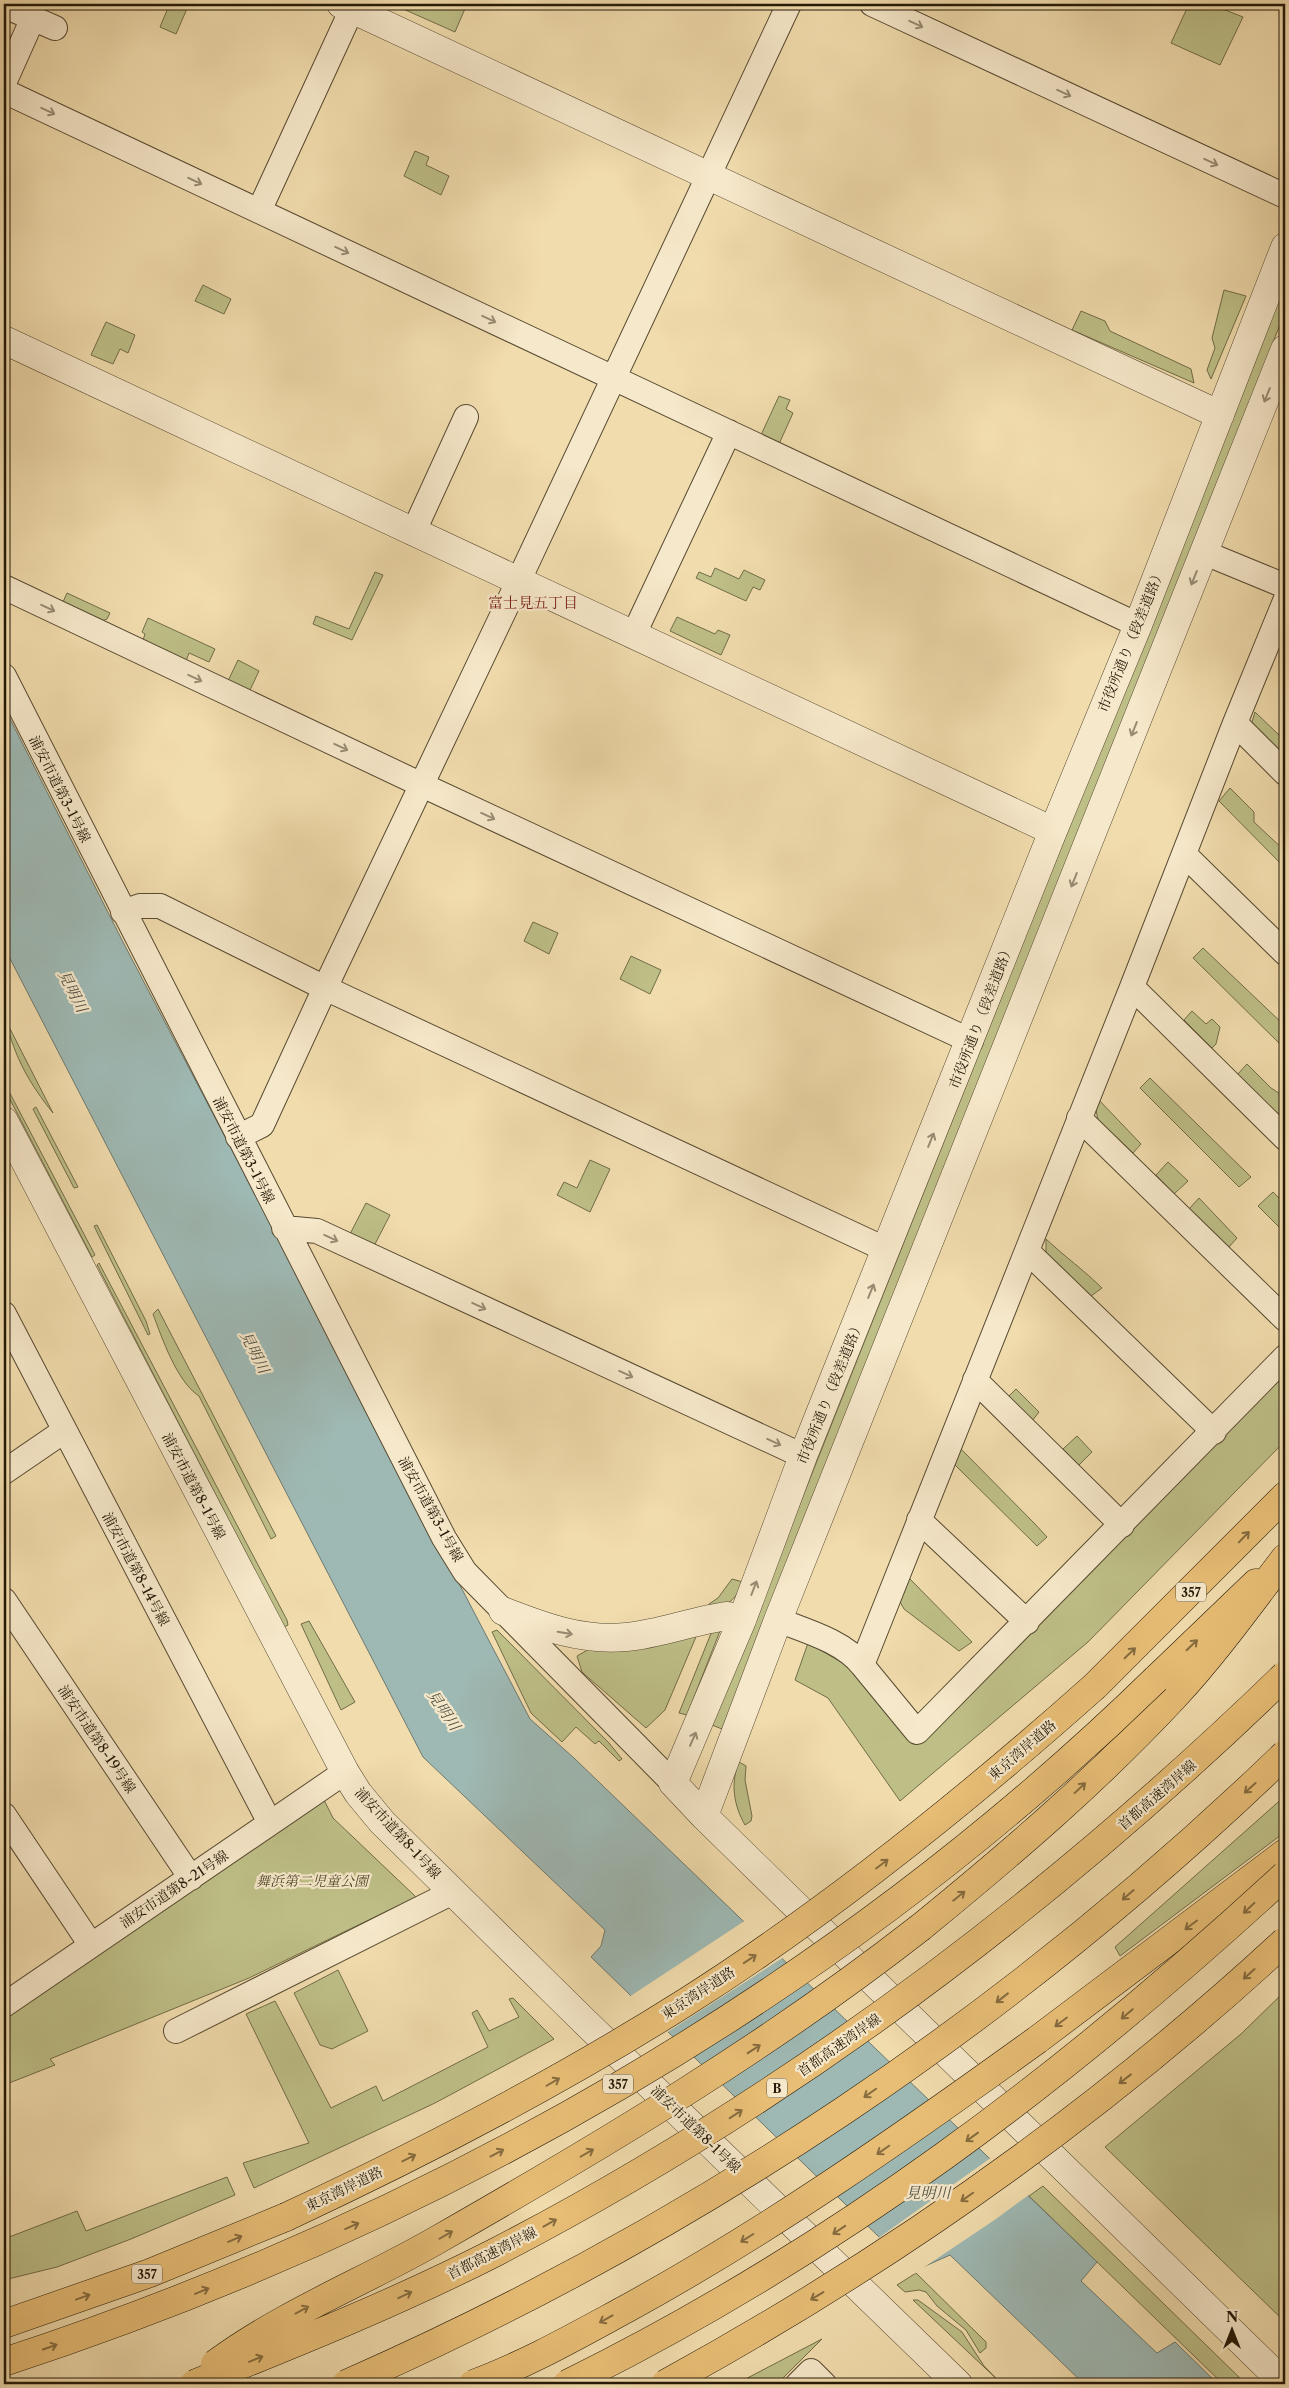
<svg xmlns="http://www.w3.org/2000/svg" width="1289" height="2388" viewBox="0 0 1289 2388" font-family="'Libre Caslon Text','Noto Serif JP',serif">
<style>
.green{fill:#bebf87;stroke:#716c48}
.water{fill:#9eb9b4;stroke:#6d796f}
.pier{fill:#f1dcad}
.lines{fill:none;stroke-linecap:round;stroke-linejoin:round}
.minor-casing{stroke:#574a31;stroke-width:26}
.tertiary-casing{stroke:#574a31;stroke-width:29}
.trunk-casing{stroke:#241908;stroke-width:29}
.motorway-casing{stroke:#241908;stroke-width:29}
.minor{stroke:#f6e8ca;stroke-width:24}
.tertiary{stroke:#f6e8ca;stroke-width:28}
.trunk{stroke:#e8be76;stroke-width:28}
.motorway{stroke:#e8be76;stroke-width:28}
.trunk-bridge-casing{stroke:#241908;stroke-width:29;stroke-linecap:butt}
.motorway-bridge-casing{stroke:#241908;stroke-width:29;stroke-linecap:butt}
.trunk-bridge{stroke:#e8be76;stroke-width:28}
.motorway-bridge{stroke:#e8be76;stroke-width:28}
.oneway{stroke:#988b73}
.oneway2{stroke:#866c3f}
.labels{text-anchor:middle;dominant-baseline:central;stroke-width:4.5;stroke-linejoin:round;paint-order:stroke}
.shield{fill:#f6e8ca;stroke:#635742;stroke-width:1}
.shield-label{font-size:12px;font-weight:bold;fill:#241908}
.street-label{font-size:14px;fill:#241908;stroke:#f6e8ca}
.park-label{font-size:14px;font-style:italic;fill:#524b2e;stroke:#f6e8ca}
.neighbourhood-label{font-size:15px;fill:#7a1f14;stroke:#f6e8ca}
.water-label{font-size:15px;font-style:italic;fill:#4f5144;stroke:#f6e8ca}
</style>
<rect width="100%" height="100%" fill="#f1dcad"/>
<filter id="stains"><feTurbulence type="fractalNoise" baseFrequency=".004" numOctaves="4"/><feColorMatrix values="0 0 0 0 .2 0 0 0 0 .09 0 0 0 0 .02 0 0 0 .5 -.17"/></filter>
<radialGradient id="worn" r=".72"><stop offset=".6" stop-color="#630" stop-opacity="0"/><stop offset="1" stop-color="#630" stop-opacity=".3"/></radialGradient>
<!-- green -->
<path class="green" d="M159 4H189L176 34 160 27 168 8Z
M392 4H467L455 32Z
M1189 4H1210L1243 17 1220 65 1171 43Z
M415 151 429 157 426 165 449 176 441 195 404 176Z
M1285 284V312L722 1729 712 1725Z
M203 285 231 299 224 314 195 301Z
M1224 290 1246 296 1211 379 1207 370 1215 348 1212 338Z
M1081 311 1105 321 1110 331 1191 369 1194 383 1072 330Z
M106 322 135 335 128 353 120 349 113 364 91 355Z
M779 396 790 400 786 409 793 413 779 444 761 435Z
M715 568 739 579 744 570 765 580 760 590 753 587 746 601 696 578 699 572 711 577Z
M375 572 383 575 352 640 313 624 316 616 349 629Z
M67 593 110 613 107 619 102 621 63 602Z
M677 617 715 634 718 630 730 635 721 655 670 631Z
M148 618 215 649 209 662 189 653 186 661 143 640 145 634 142 632Z
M238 660 259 671 250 690 228 681Z
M1255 712 1279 735 1285 736V755L1255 727 1252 722Z
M1230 788 1254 812V822L1285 851V868L1219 801Z
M533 922 558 933 549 954 524 941Z
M1203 948 1285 1026V1049L1193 958Z
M631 956 661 970 650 994 620 979Z
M1192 1011 1206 1024 1212 1019 1220 1027 1216 1044 1212 1048 1184 1020Z
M6 1021 53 1113C29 1083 15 1058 6 1021Z
M1247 1064 1271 1088 1285 1097V1121L1237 1075Z
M1150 1078 1251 1177 1239 1187 1140 1088Z
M4 1082 95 1255 92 1257 4 1088Z
M1098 1099 1141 1144 1133 1153 1098 1120 1096 1110Z
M36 1107 78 1187 74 1188 33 1109Z
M590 1160 610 1169 590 1212 557 1195 564 1182 577 1188Z
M1168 1162 1188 1181 1174 1194 1156 1175Z
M1273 1192 1285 1204 1281 1210 1285 1214V1233L1258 1206Z
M1199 1198 1237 1238 1229 1247 1189 1209Z
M366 1203 390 1215 374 1246 350 1234Z
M97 1225 146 1321 150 1334 148 1335 94 1226Z
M1046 1239C1065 1257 1084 1270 1102 1288L1091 1296 1046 1253Z
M99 1263 287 1620 288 1625 284 1627 97 1265Z
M158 1309 276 1536 271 1539 199 1396C177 1382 162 1338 153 1314Z
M1285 1369V1441L1088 1642 900 1801 828 1698 795 1680 808 1643 855 1670 919 1743Z
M1016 1389 1039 1412 1032 1421 1007 1398Z
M1077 1436 1092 1452 1079 1465 1063 1449Z
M960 1448 1035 1524 1047 1537 1037 1546 955 1465Z
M908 1577 972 1642 959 1651 904 1609 900 1602Z
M732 1579 743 1582C734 1602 730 1604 709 1610V1604L718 1598Z
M309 1621 355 1702 341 1710 301 1624Z
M714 1626 720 1629V1631L687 1715 679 1713Z
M497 1630 609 1743 622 1759 619 1761 599 1741 595 1744 576 1727 562 1742 531 1713 492 1632Z
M698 1632 665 1710 646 1728 582 1672 577 1656 591 1648Z
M739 1762 746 1766 745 1780 752 1816 751 1821 745 1825C734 1806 730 1783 739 1762Z
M1285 1796V1832L1120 1956 1115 1947Z
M324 1800 333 1818 416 1897 249 1978 50 2059 55 2065 4 2085V2017L23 2006Z
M338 1970 368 2031 332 2049 320 2045 294 1993Z
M1285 1991V2322L1105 2147 1241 2034Z
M513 1998 554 2039 435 2103 254 2188 243 2163 309 2143 246 2014 275 2001 331 2108 376 2086 383 2101 488 2047 472 2013 477 2010 489 2031 519 2017 509 1999Z
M227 2177 235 2195 131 2239 57 2267 4 2280V2239L77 2211 86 2231Z
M1043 2186 1246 2384H1223L1029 2196Z
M916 2273 986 2342V2348L980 2353 966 2330 937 2306 926 2292 919 2290 905 2292 897 2285Z
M913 2300H918L962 2332 984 2366 1002 2384Z
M822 2339 777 2384H736Z"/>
<!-- water -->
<path class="water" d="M4 707 124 944 530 1719 574 1758 1097 2262 1081 2281 1157 2353 1175 2342 1218 2384H1084L950 2255 914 2271 591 1957 601 1946 605 1930 423 1757 4 947Z"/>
<!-- pier -->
<path class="pier" d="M746 1920 784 1957 666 2033 629 1997Z
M992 2157 1030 2194 996 2219 914 2274 877 2239Z"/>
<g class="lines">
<defs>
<path id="minor" d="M872 4 1285 196
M14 10 55 28
M4 83 33 18
M4 91 1138 625
M259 211 352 9
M413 533 466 417
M1205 553 1285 586
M4 587 422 785 971 1041
M1285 601 1235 723 1132 987 862 1665 917 1732 1285 1357
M633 636 729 432
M4 676 444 1538 465 1572 673 1783
M1235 723 1285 773
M1184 854 1285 953
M123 912 140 906H160L325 988 887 1250
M1132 987 1285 1138
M1079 1118 1285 1319
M238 1137 262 1125 325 988 518 582 789 4
M284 1228 317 1231 803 1456
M1027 1251 1214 1432
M4 1314 270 1823
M975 1380 1122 1525
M4 1472 64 1431
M919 1520 1027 1622
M4 1600 191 1878
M778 1620C806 1631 843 1641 862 1665
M4 1815 91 1945
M4 2005 345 1772
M176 2031 453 1892
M798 2384 811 2371 824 2384"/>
<path id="tertiary" d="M341 4 1220 415
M1285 247 1138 625 1053 831 803 1456 742 1620 673 1783 704 1816 1285 2384
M4 340 1053 831
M4 1121 345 1772 358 1793 382 1822 581 2018 958 2384
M503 1611C544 1627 581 1641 626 1637 661 1634 694 1620 728 1616L742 1620
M704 1816 778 1620 1285 349"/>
<path id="trunk" d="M1156 1679 1256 1583
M1095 1686 1285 1496
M4 2324 150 2273 286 2217"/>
<path id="motorway" d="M921 1927C1009 1855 1097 1780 1174 1697 1214 1654 1249 1605 1285 1558
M1037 2040 1285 1853"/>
</defs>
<!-- minor casing -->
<use href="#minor" class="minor-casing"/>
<!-- tertiary casing -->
<use href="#tertiary" class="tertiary-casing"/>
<!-- trunk casing -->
<use href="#trunk" class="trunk-casing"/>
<!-- motorway casing -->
<use href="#motorway" class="motorway-casing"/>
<!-- minor -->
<use href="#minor" class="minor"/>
<!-- tertiary -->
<use href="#tertiary" class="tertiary"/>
<!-- trunk -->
<use href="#trunk" class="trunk"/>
<!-- motorway -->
<use href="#motorway" class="motorway"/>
<defs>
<path id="trunk-bridge" d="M286 2217C423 2153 558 2083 686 2002 831 1910 966 1801 1095 1686
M4 2362C431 2222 834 1993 1156 1679
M567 2384C835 2252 1066 2077 1285 1875
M665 2384C888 2262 1098 2114 1285 1941"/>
<path id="motorway-bridge" d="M215 2364C284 2313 364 2282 437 2240 605 2144 769 2046 921 1927
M194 2384C296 2343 398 2302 496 2252 787 2101 1050 1903 1285 1675
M346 2384C694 2231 1012 2018 1285 1754
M473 2384C525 2365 576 2336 626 2309 770 2230 904 2136 1037 2040"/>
</defs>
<!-- trunk-bridge casing -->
<use href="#trunk-bridge" class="trunk-bridge-casing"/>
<!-- motorway-bridge casing -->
<use href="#motorway-bridge" class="motorway-bridge-casing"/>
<!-- trunk-bridge -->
<use href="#trunk-bridge" class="trunk-bridge"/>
<!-- motorway-bridge -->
<use href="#motorway-bridge" class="motorway-bridge"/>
</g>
<!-- one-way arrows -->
<defs><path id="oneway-shaft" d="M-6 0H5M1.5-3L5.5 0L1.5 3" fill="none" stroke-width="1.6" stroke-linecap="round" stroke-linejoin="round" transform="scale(1.25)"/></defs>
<g class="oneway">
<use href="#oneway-shaft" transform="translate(916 24) rotate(25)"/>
<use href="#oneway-shaft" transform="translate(1064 93) rotate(25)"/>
<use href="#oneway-shaft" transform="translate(48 111) rotate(25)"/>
<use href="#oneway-shaft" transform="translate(1211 162) rotate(25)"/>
<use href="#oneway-shaft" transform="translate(195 181) rotate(25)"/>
<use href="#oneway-shaft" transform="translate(342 250) rotate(25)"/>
<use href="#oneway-shaft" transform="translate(489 319) rotate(25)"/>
<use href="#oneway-shaft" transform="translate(1267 395) rotate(112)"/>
<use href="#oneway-shaft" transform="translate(1194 578) rotate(112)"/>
<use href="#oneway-shaft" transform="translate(48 608) rotate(25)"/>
<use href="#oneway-shaft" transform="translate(195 678) rotate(25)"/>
<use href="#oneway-shaft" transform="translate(1134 729) rotate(112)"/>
<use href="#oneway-shaft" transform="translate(341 747) rotate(25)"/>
<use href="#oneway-shaft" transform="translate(488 816) rotate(25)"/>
<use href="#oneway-shaft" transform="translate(1074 880) rotate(112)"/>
<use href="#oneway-shaft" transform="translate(931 1140) rotate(-68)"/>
<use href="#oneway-shaft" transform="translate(331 1238) rotate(25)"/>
<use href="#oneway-shaft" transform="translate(871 1291) rotate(-68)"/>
<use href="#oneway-shaft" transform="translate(479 1306) rotate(25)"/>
<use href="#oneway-shaft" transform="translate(626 1374) rotate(25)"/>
<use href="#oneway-shaft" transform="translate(774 1442) rotate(25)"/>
<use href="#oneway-shaft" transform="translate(754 1588) rotate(-69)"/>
<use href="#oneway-shaft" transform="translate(565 1633) rotate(10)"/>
<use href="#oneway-shaft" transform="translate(693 1739) rotate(-66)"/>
</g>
<g class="oneway2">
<use href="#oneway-shaft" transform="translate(1244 1537) rotate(-46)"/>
<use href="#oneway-shaft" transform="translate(1192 1645) rotate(-44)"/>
<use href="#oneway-shaft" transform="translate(1130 1653) rotate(-44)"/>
<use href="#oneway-shaft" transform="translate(1080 1788) rotate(-43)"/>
<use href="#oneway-shaft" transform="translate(1250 1788) rotate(138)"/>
<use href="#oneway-shaft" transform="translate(882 1864) rotate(-37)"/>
<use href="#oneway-shaft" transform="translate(1128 1895) rotate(139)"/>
<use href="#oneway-shaft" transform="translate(959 1896) rotate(-39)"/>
<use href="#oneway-shaft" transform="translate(1249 1908) rotate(137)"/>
<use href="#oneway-shaft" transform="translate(1191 1925) rotate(143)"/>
<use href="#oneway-shaft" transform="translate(750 1959) rotate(-34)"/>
<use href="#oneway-shaft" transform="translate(1249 1974) rotate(138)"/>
<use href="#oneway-shaft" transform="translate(1002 1998) rotate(142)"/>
<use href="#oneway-shaft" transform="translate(1127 2014) rotate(140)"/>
<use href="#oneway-shaft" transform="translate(1061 2022) rotate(143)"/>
<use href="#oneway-shaft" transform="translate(754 2049) rotate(-33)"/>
<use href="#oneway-shaft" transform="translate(1125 2079) rotate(142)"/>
<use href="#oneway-shaft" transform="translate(553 2082) rotate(-30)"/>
<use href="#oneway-shaft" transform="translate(870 2093) rotate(145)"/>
<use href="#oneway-shaft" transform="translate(736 2114) rotate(-33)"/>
<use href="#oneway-shaft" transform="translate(972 2137) rotate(144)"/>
<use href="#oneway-shaft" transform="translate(883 2150) rotate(145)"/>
<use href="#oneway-shaft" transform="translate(497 2153) rotate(-28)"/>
<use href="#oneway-shaft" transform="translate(587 2153) rotate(-30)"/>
<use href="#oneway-shaft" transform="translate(409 2158) rotate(-27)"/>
<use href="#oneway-shaft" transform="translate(967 2197) rotate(145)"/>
<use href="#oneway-shaft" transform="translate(550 2223) rotate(-29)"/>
<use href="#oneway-shaft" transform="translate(352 2226) rotate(-24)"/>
<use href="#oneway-shaft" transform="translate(839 2230) rotate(146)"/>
<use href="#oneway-shaft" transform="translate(446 2235) rotate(-30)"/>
<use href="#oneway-shaft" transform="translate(747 2238) rotate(148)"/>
<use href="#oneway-shaft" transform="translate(235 2239) rotate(-23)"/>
<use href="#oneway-shaft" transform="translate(202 2291) rotate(-22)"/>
<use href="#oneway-shaft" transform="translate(405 2295) rotate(-25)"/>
<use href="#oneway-shaft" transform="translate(817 2296) rotate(149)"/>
<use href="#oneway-shaft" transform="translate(83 2297) rotate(-20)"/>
<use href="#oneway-shaft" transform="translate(302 2310) rotate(-28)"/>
<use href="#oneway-shaft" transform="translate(606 2319) rotate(151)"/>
<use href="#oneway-shaft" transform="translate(50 2347) rotate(-19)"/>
<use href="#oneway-shaft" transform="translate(256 2359) rotate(-22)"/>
</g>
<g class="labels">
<!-- shield labels -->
<g class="shield">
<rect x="1176" y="1582.5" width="30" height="19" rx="4"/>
<rect x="603" y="2074.5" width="30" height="19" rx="4"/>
<rect x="767" y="2078.5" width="20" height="19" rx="4"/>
<rect x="132" y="2264.5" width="30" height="19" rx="4"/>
</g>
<g class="shield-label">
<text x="1191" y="1592">357</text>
<text x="618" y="2084">357</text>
<text x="777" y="2088">B</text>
<text x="147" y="2274">357</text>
</g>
<!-- street labels -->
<g class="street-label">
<text transform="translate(1131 640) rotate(-68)">市役所通り（段差道路）</text>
<text transform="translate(60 789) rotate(63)">浦安市道第3-1号線</text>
<text transform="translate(981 1016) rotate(-69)">市役所通り（段差道路）</text>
<text transform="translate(244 1150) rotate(63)">浦安市道第3-1号線</text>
<text transform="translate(830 1392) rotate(-68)">市役所通り（段差道路）</text>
<text transform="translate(194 1486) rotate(62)">浦安市道第8-1号線</text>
<text transform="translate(431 1509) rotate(61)">浦安市道第3-1号線</text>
<text transform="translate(136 1569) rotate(62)">浦安市道第8-14号線</text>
<text transform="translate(97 1739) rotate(56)">浦安市道第8-19号線</text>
<text transform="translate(1022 1750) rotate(-41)">東京湾岸道路</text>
<text transform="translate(1157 1795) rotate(-41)">首都高速湾岸線</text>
<text transform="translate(398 1833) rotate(47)">浦安市道第8-1号線</text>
<text transform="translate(174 1889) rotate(-34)">浦安市道第8-21号線</text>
<text transform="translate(698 1993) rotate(-33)">東京湾岸道路</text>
<text transform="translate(839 2045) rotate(-35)">首都高速湾岸線</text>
<text transform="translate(696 2129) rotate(44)">浦安市道第8-1号線</text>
<text transform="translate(344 2189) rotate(-26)">東京湾岸道路</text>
<text transform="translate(492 2253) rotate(-27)">首都高速湾岸線</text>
</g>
<!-- park labels -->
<g class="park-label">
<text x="312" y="1881">舞浜第二児童公園</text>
</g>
<!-- neighbourhood labels -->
<g class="neighbourhood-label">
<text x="533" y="602">富士見五丁目</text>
</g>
<!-- water labels -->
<g class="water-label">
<text transform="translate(73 991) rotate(63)">見明川</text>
<text transform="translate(255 1352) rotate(63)">見明川</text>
<text transform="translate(444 1710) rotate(56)">見明川</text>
<text x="928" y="2192">見明川</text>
</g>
</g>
<!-- margin -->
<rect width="1289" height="2388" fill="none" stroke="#f1dcad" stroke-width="20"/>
<rect x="5" y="5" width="1279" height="2378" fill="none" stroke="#241908" stroke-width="2.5"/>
<rect x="10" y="10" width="1269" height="2368" fill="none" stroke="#241908"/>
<!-- north arrow -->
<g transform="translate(1232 2330)" stroke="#f6e8ca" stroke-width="4" paint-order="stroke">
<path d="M0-4L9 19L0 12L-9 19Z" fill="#241908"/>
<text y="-8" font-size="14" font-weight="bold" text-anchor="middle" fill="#241908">N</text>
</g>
<rect width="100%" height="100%" filter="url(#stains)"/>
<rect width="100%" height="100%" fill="url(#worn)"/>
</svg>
